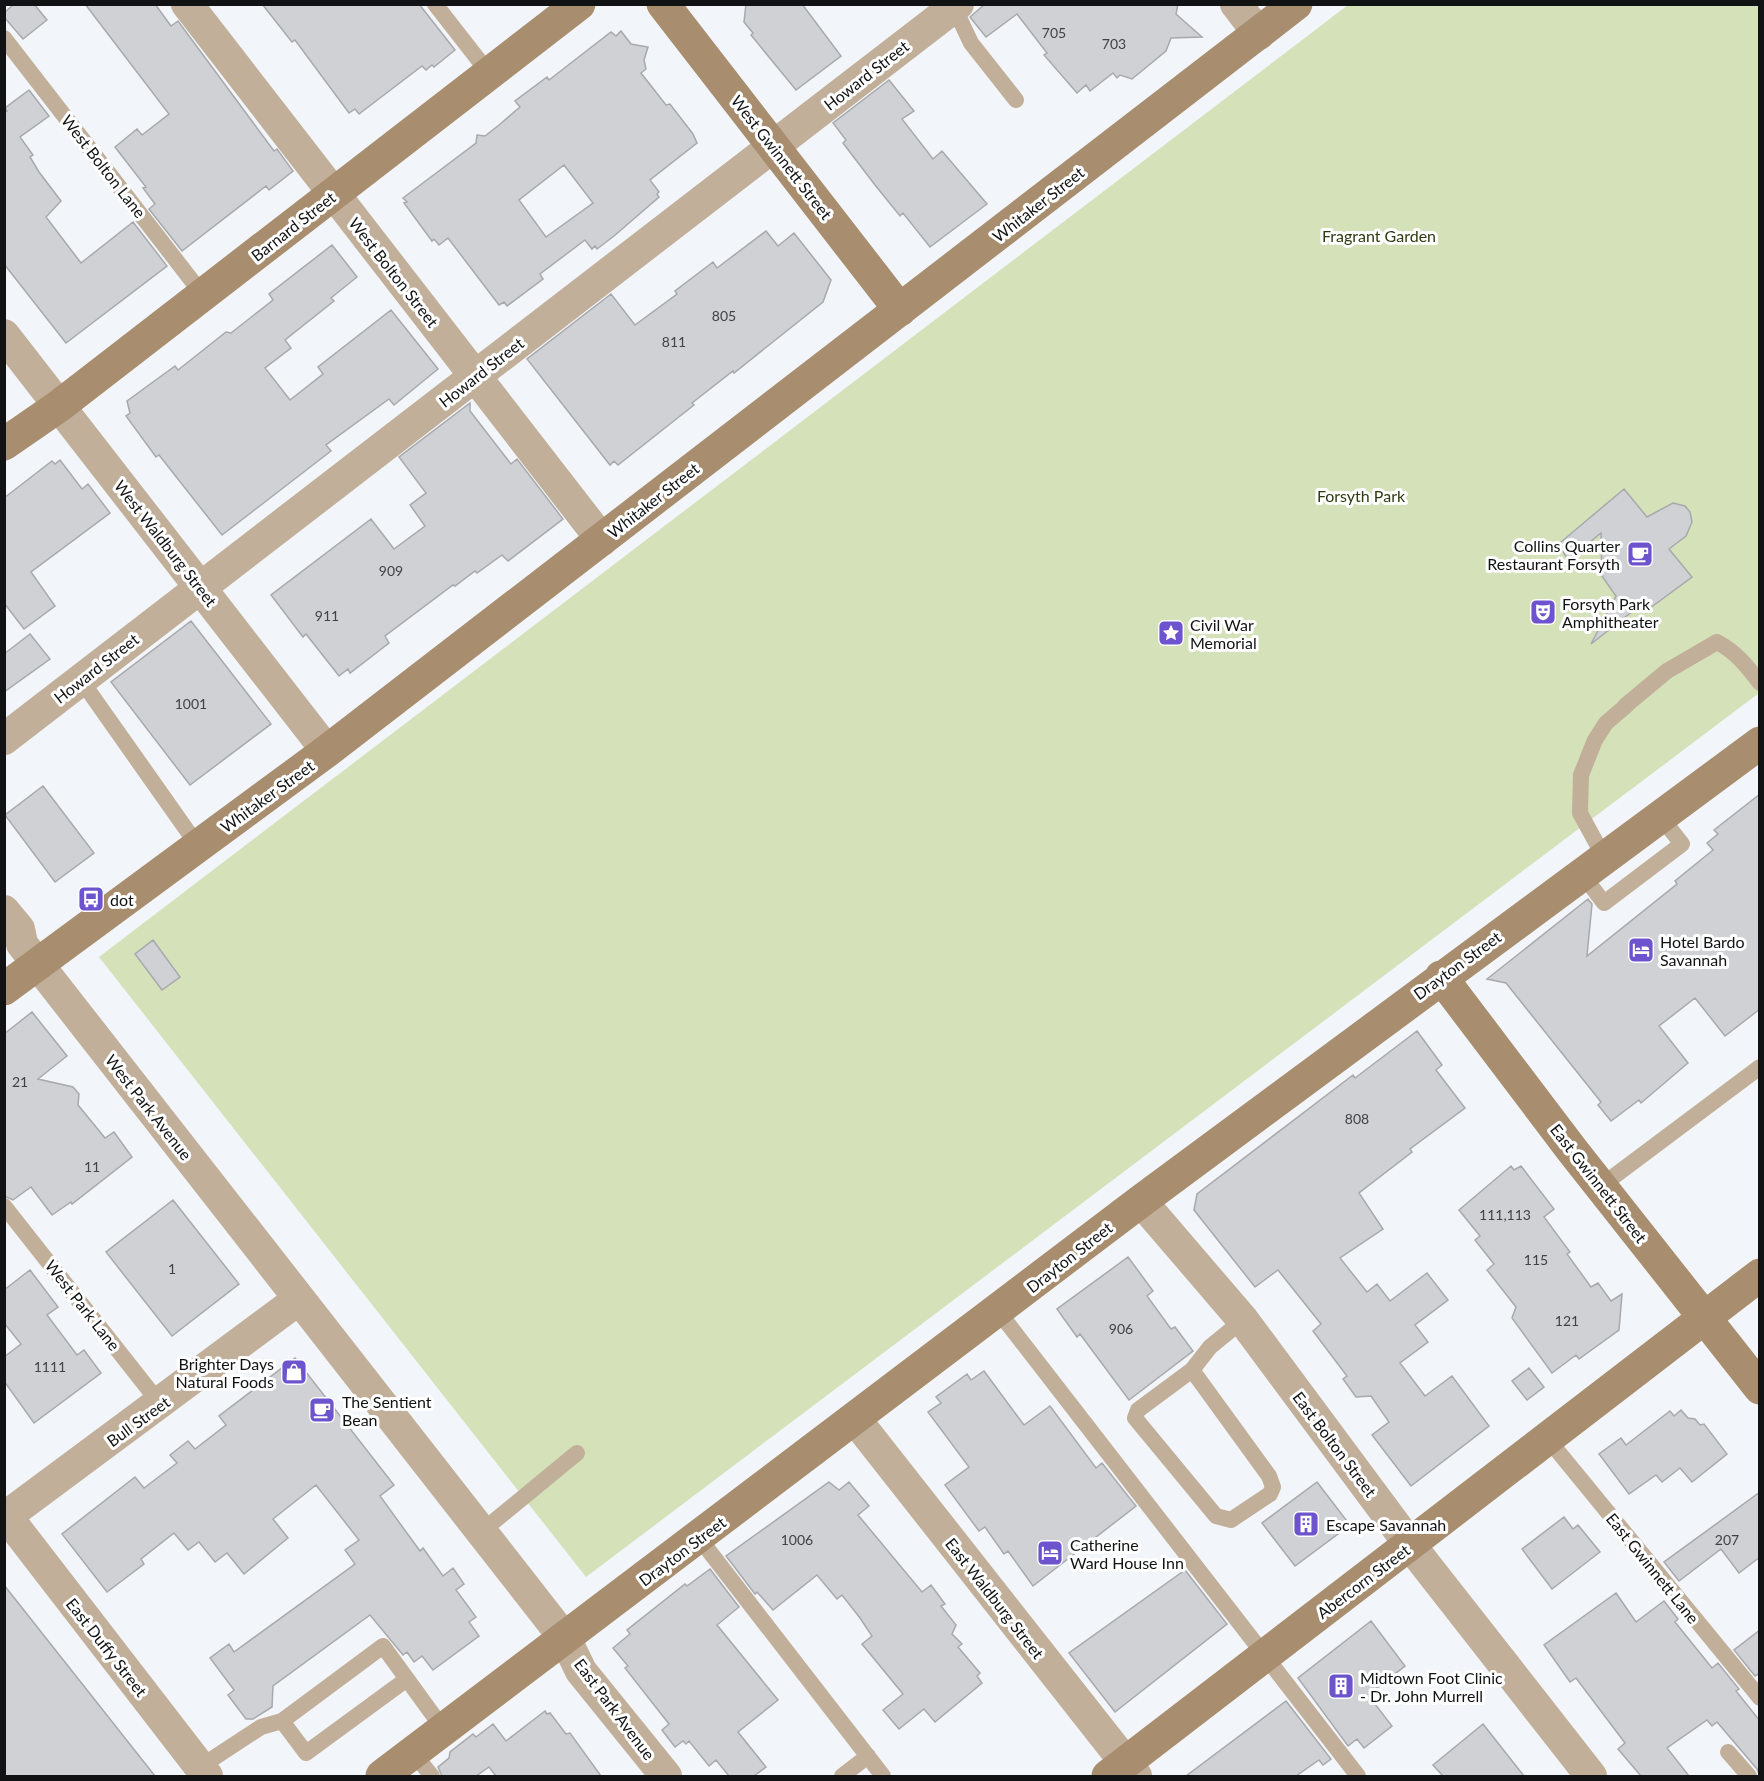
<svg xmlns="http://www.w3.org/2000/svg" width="1764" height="1781" viewBox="0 0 1764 1781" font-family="Lato,sans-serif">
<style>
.green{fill:#d4e1b9}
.building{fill:#cfd1d5;stroke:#a7a9ad;stroke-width:1.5;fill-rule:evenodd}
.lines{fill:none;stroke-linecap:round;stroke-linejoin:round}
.lane{stroke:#c1af9a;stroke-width:16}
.street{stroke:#c1af9a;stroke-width:32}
.secondary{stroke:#a88d6e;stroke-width:33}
.labels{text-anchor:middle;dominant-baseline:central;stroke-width:6;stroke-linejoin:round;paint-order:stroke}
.number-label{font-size:14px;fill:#404244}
.street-label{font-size:16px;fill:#111213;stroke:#fff}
.park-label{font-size:16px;fill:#2f3a0f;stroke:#fff}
.poi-label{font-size:16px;fill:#111213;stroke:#fff;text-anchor:start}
</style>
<rect width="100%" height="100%" fill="#f2f5f9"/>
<!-- green -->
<path class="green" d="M1348 5H1759V693L586 1577 99 957Z"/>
<!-- building -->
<path class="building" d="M14 4H34L47 20 23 39 4 17V13Z
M85 4H155L171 26 178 21 274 151 277 149 293 171 269 190 266 186 182 251 149 209 155 204 143 188 146 187 115 147 137 129 142 135 169 114Z
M262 4H419L455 50 434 67 432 65 426 70 422 66 359 114 355 109 349 113 295 40 292 42Z
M746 4H802L841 56 796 90 751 35 753 33 744 22Z
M985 4H1178L1176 14 1202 37 1171 38 1166 51 1132 79 1120 75 1117 78 1113 73 1090 91 1086 85 1077 93 1044 55 1047 53 1017 14 986 37 970 17Z
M621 31 631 44 648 47 644 60 646 69 641 73 666 105 670 104 693 134 697 143 650 180 659 192 657 194 659 197 614 236 597 249 595 246 592 249 585 240 540 274 543 279 507 306 504 302 499 305 448 238 439 245 434 239 432 241 404 203 407 202 403 198 476 143 477 135 485 136 499 125 520 107 515 101 547 77 549 80 611 32 616 36ZM564 165 593 203 546 237 519 200Z
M889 80 914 111 902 119 933 159 942 151 987 204 930 247 903 213 900 216 875 185 843 143 846 140 833 123Z
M29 90 49 116 20 137 33 155 30 157 39 172 61 201 46 217 81 263 133 222 167 266 66 343 4 264V112L7 111 5 108Z
M766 231 778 246 794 233 831 280 823 302 734 373 733 371 692 403 694 405 618 465 614 461 610 465 527 359 611 294 635 325 677 294 675 291 713 262 717 268Z
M332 245 357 277 331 298 334 301 285 340 291 348 265 368 290 400 323 374 318 367 391 310 438 369 394 405 389 399 326 445 331 451 222 535 159 455 156 457 126 416 130 413 127 401 175 366 178 370 226 332 231 333 273 300 269 294Z
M470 403V411L511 464 517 459 563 519 508 561 502 555 477 573 475 571 455 586 453 585 385 636 389 643 350 673 348 669 339 676 306 634 303 637 271 595 371 519 394 549 425 526 410 505 426 493 399 457Z
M60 460 82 489 88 484 110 513 31 572 55 606 24 629 4 603V498L52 461 55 464Z
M1624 489 1647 517 1673 503 1685 506 1690 512 1692 522 1686 536 1669 549 1692 577 1646 611 1642 604 1591 644 1616 596 1602 576 1601 533 1568 560 1561 548V542Z
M191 621 271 724 190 785 111 682Z
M30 634 50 659 4 692V654Z
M43 786 94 853 55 882 5 815Z
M1760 794V1009L1725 1036 1695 998 1659 1026 1688 1063 1641 1103 1639 1100 1611 1121 1598 1105 1601 1102 1506 983 1487 979 1588 899 1592 904 1587 956 1677 884 1675 881 1713 850 1707 843 1718 834 1714 830Z
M153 940 180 977 162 990 135 954Z
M32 1012 67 1056 38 1079 73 1087 79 1094 78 1105 105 1138 114 1132 132 1157 72 1204 71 1202 52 1215 31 1187 13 1200 4 1196V1034Z
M1417 1031 1442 1065 1436 1070 1465 1108 1410 1149 1412 1152 1359 1193 1383 1229 1340 1258 1367 1292 1377 1284 1390 1301 1427 1273 1448 1300 1415 1325 1428 1342 1400 1363 1425 1396 1452 1376 1489 1426 1411 1486 1372 1435 1389 1422 1371 1396 1356 1397 1343 1379 1347 1376 1313 1331 1321 1324 1278 1270 1255 1287 1194 1210 1197 1194 1353 1075 1355 1078Z
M1511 1166 1514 1170 1521 1166 1554 1209 1544 1217 1570 1252 1567 1254 1591 1287 1598 1283 1611 1301 1622 1294 1619 1330 1579 1359 1576 1355 1552 1373 1512 1318 1516 1307 1487 1270 1494 1264 1475 1240 1480 1236 1459 1210Z
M173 1200 239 1284 172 1336 106 1252Z
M1128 1257 1153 1291 1147 1296 1171 1329 1175 1327 1193 1351 1129 1400 1080 1334 1077 1337 1057 1309Z
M30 1270 58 1307 47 1315 77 1355 84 1350 101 1373 34 1423 4 1381V1357L21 1344 4 1323V1290Z
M295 1358 394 1485 380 1496 420 1551 423 1548 443 1576 453 1568 464 1584 456 1590 476 1617 469 1622 479 1636 433 1670 422 1656 414 1662 407 1652 403 1655 370 1615 273 1686 272 1707 253 1719H246L228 1695 234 1690 210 1658 229 1644 234 1652 355 1564 345 1550 359 1540 316 1485 273 1519 288 1538 244 1574 227 1553 215 1562 199 1542 188 1550 174 1533 141 1559 144 1564 107 1592 62 1534 135 1477 144 1488 177 1463 170 1455 188 1441 195 1449 226 1425 219 1416Z
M1529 1368 1544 1387 1527 1400 1512 1381Z
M984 1371 1024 1425 1050 1406 1096 1468 1102 1463 1136 1506 1033 1586 1008 1551 1004 1554 985 1527 979 1531 945 1485 969 1467 928 1412 941 1403 936 1397 967 1374 971 1380Z
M1681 1410 1688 1418 1695 1419 1700 1425 1704 1424 1727 1454 1692 1482 1680 1468 1662 1482 1656 1475 1629 1494 1599 1454 1621 1438 1626 1445 1670 1411 1674 1416Z
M829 1482 839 1490 849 1482 869 1506 858 1515 922 1592 931 1585 945 1604 941 1606 956 1625 952 1634 962 1644 958 1647 980 1673 977 1676 982 1683 935 1722 924 1709 899 1729 883 1710 903 1694 862 1644 872 1636 860 1618 842 1595 837 1599 817 1575 773 1610 757 1592 755 1594 726 1556Z
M1317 1482 1350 1525 1295 1566 1262 1523Z
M1760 1492V1557L1739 1573 1721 1549 1679 1581 1664 1562Z
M1564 1517 1573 1529 1578 1525 1600 1552 1552 1589 1522 1549Z
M710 1569 739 1607 717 1625 778 1700 738 1732 766 1767 754 1776H729L716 1760 709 1766 689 1741 686 1744 683 1741 675 1747 662 1730 669 1724 625 1668 628 1666 613 1648 630 1634 627 1630 685 1584 687 1586Z
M1185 1570 1227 1624 1115 1712 1069 1653Z
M4 1585 155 1776H4Z
M1616 1593 1636 1622 1664 1601 1678 1619 1675 1622 1712 1668 1718 1663 1739 1689 1736 1691 1760 1721V1776L1757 1769 1717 1722 1712 1726 1707 1720 1667 1748 1689 1776H1641L1618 1749 1625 1743 1576 1678 1570 1682 1544 1645Z
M1371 1621 1405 1666 1368 1695 1392 1726 1364 1748 1357 1739 1348 1746 1298 1678Z
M1760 1630V1673L1755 1676 1734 1650Z
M1286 1701 1331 1759 1323 1765 1319 1760 1296 1776H1186Z
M545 1711 547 1714 550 1713 566 1734 570 1733 601 1776H496L489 1767 476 1776H442L438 1767 449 1758 450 1752 473 1734 476 1737 493 1724 506 1741Z
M1483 1724 1524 1776H1443L1433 1765Z"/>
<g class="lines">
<!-- lane -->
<path class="lane" d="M435 4 488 72
M954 7 971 43 1016 100
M4 38 203 295
M81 680 198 846
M1625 706 1667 671 1717 642C1736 652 1747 666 1760 683
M1604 857 1580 813 1581 775 1595 740 1606 723 1627 705
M1582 874 1604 903 1682 844 1660 816
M1601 1186 1760 1067
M4 1206 161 1405
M998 1311 1358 1776
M1192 1370 1269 1476 1273 1487 1270 1494 1231 1520 1216 1516 1135 1418 1138 1410 1192 1370 1210 1347 1243 1320
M1547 1438 1760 1698
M481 1532 577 1453
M699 1538 883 1776
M282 1721 306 1753 407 1679
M1728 1752 1749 1776
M413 1753 432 1776
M200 1767 261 1727 282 1721 383 1646 444 1730
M842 1776 868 1756"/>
<!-- street -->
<path class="street" d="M187 4 602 540
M1236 4 1259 34
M4 335 327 751
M4 739 958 4
M4 911 19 929 22 944 566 1640 581 1671 666 1776
M1141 1201 1243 1320 1410 1545 1591 1776
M855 1419 1136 1776
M4 1513 207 1776
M4 1518 299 1299"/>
<!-- secondary -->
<path class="secondary" d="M663 4 900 310
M4 444 59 406 579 4
M1441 977 1572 1150 1760 1388
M4 989 327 751 1296 4
M382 1776 1141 1201 1760 743
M1108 1776 1760 1275"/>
</g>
<!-- icons -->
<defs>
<symbol id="cafe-square" viewBox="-11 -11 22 22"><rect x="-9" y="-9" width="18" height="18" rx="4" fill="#6d53cd" stroke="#fff"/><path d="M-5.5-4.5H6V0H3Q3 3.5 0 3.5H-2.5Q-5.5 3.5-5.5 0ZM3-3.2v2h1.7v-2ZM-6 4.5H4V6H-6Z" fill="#fff"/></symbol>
<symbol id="theatre-square" viewBox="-11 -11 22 22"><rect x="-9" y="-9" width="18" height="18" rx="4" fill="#6d53cd" stroke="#fff"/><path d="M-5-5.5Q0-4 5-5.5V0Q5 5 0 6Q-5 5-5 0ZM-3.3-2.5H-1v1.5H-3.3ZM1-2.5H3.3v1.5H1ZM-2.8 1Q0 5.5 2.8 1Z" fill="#fff"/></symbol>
<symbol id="sight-square" viewBox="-11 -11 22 22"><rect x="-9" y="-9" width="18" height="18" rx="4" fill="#6d53cd" stroke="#fff"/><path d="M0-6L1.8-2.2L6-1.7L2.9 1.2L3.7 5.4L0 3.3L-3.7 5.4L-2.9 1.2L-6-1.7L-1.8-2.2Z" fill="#fff"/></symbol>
<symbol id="bus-square" viewBox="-11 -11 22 22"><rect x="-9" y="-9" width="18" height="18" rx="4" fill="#6d53cd" stroke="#fff"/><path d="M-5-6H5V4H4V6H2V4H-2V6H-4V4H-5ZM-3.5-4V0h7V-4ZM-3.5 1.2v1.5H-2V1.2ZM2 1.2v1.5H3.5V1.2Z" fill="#fff"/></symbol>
<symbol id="hotel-square" viewBox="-11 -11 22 22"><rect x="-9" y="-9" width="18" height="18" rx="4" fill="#6d53cd" stroke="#fff"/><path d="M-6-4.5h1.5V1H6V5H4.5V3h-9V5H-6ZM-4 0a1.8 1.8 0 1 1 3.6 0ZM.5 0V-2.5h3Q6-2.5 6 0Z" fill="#fff"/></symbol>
<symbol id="shop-square" viewBox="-11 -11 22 22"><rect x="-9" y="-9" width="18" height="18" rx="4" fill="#6d53cd" stroke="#fff"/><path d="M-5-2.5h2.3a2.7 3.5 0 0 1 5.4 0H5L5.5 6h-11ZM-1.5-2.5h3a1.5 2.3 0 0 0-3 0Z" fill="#fff"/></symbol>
<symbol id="building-square" viewBox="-11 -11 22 22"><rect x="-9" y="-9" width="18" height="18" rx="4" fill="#6d53cd" stroke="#fff"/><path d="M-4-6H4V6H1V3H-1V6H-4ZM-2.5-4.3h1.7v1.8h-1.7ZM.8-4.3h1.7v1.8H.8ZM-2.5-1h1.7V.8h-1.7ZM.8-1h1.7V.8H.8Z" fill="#fff"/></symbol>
</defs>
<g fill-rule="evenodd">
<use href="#cafe-square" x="1625" y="539" width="30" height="30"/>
<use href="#theatre-square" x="1528" y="597" width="30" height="30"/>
<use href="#sight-square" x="1156" y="618" width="30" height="30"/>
<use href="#bus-square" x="76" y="884" width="30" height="30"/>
<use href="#hotel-square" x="1626" y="935" width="30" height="30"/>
<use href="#shop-square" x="279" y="1357" width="30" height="30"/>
<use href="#cafe-square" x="307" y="1395" width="30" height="30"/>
<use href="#building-square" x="1291" y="1509" width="30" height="30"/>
<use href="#hotel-square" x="1035" y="1538" width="30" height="30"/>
<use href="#building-square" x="1326" y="1671" width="30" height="30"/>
</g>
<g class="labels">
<!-- number labels -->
<g class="number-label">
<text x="1054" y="32">705</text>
<text x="1114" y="43">703</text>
<text x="724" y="315">805</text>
<text x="674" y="341">811</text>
<text x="391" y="570">909</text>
<text x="327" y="615">911</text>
<text x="191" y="703">1001</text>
<text x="20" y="1081">21</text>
<text x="1357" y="1118">808</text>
<text x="92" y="1166">11</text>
<text x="1505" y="1214">111,113</text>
<text x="1536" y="1259">115</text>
<text x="172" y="1268">1</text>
<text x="1567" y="1320">121</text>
<text x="1121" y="1328">906</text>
<text x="50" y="1366">1111</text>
<text x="797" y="1539">1006</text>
<text x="1727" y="1539">207</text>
</g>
<!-- street labels -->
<g class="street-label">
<text transform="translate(866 75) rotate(-38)">Howard Street</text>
<text transform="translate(782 157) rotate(52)">West Gwinnett Street</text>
<text transform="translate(104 166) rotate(52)">West Bolton Lane</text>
<text transform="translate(1038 204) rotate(-38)">Whitaker Street</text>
<text transform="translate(293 226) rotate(-38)">Barnard Street</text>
<text transform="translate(394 272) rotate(52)">West Bolton Street</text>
<text transform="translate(481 372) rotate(-38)">Howard Street</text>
<text transform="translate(653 500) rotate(-38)">Whitaker Street</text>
<text transform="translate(166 543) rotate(52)">West Waldburg Street</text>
<text transform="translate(96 668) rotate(-38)">Howard Street</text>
<text transform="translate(267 796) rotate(-36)">Whitaker Street</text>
<text transform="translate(1457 965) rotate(-36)">Drayton Street</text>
<text transform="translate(149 1107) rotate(52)">West Park Avenue</text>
<text transform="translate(1599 1183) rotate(52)">East Gwinnett Street</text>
<text transform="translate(1069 1257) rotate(-38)">Drayton Street</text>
<text transform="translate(83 1305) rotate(52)">West Park Lane</text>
<text transform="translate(138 1421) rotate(-36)">Bull Street</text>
<text transform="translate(1335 1444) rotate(53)">East Bolton Street</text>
<text transform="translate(682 1551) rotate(-37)">Drayton Street</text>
<text transform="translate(1653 1568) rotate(51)">East Gwinnett Lane</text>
<text transform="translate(1363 1581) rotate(-37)">Abercorn Street</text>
<text transform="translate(995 1598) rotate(52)">East Waldburg Street</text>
<text transform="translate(107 1647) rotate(52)">East Duffy Street</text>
<text transform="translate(615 1709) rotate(53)">East Park Avenue</text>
</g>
<!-- park labels -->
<g class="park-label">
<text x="1379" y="235">Fragrant Garden</text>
<text x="1361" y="495">Forsyth Park</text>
</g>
<!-- poi labels -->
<g class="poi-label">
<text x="1620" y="545" text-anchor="end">Collins Quarter<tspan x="1620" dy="18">Restaurant Forsyth</tspan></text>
<text x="1562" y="603">Forsyth Park<tspan x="1562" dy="18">Amphitheater</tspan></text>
<text x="1190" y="624">Civil War<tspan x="1190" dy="18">Memorial</tspan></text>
<text x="110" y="899">dot</text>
<text x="1660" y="941">Hotel Bardo<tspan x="1660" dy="18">Savannah</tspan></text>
<text x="274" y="1363" text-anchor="end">Brighter Days<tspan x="274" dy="18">Natural Foods</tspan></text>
<text x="342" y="1401">The Sentient<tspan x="342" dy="18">Bean</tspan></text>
<text x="1326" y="1524">Escape Savannah</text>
<text x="1070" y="1544">Catherine<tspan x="1070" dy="18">Ward House Inn</tspan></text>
<text x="1360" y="1677">Midtown Foot Clinic<tspan x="1360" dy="18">- Dr. John Murrell</tspan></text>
</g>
</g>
<!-- border -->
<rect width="1764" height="1781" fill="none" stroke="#111213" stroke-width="12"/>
</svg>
